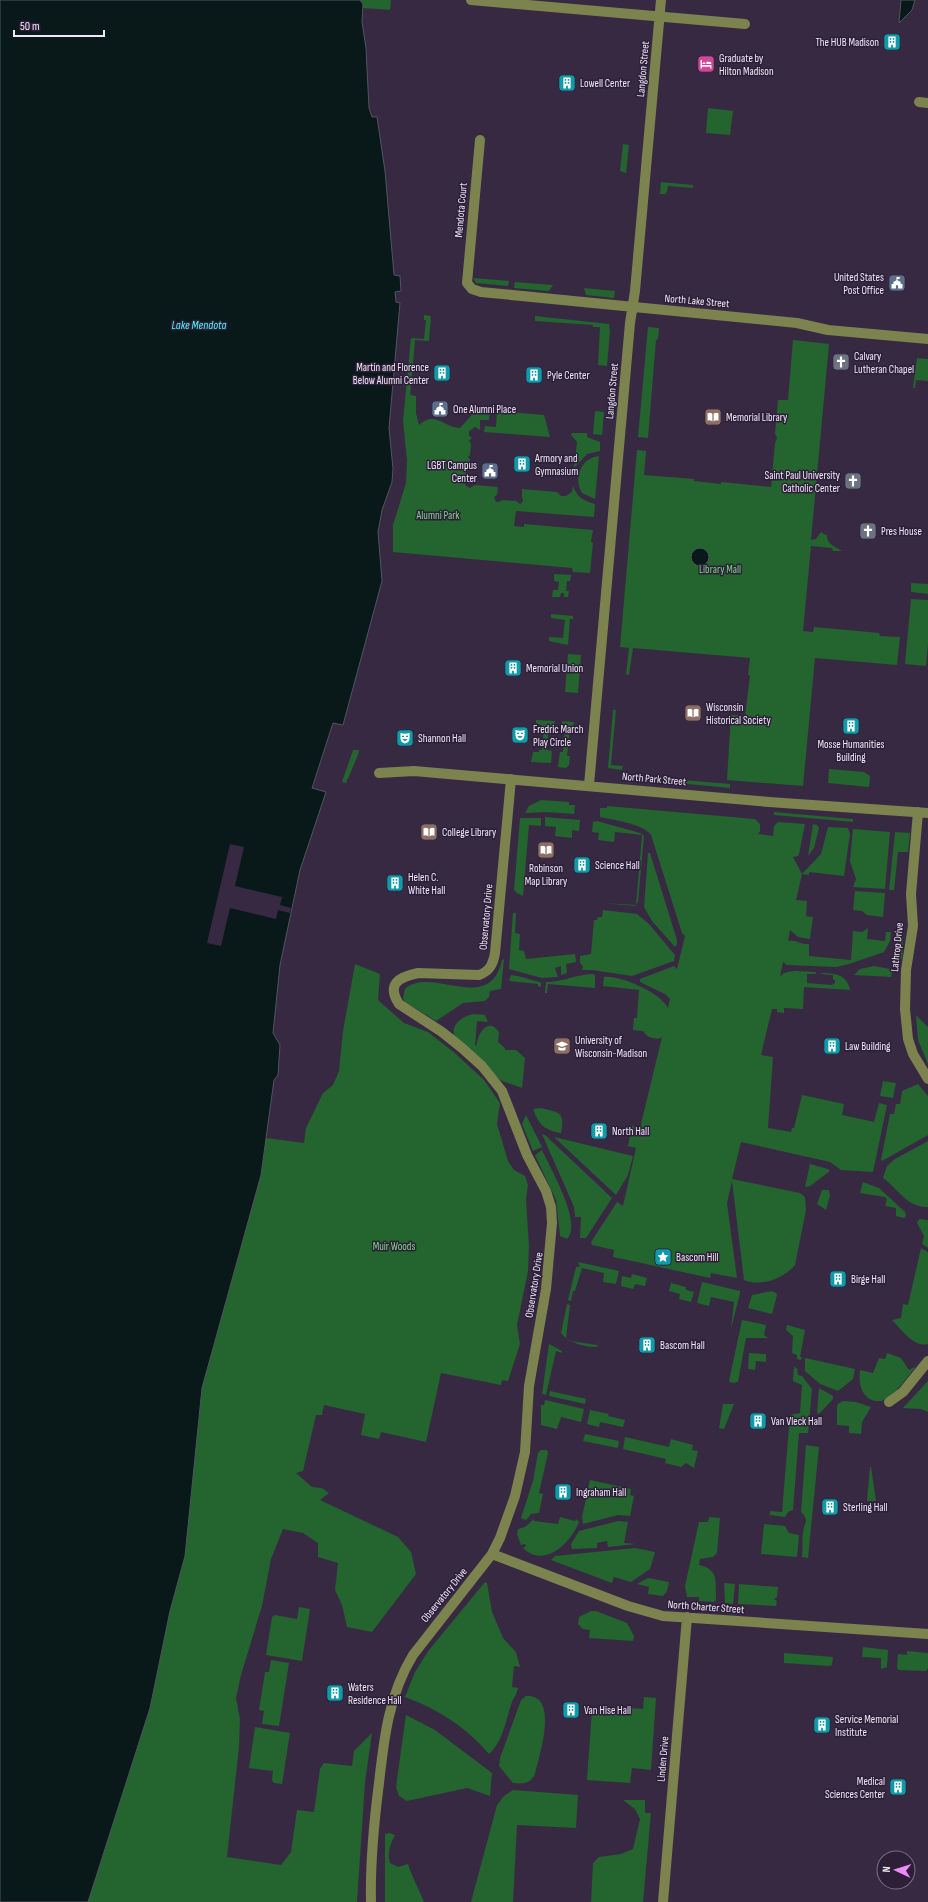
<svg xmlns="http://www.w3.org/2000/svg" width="928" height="1902" viewBox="0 0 928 1902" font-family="'Sofia Sans Condensed',sans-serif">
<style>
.green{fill:#23642f}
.water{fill:#091819;stroke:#4e565c}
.pier{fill:#382943}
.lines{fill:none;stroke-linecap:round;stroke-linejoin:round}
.minor{stroke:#7c834e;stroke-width:10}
.labels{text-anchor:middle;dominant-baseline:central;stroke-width:3;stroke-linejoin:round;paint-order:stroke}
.poi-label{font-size:11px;fill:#f0e7f8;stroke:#2d1f38;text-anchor:start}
.street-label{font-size:11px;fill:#f0e7f8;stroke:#2d1f38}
.park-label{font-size:11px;fill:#7ed689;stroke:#2d1f38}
.water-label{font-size:12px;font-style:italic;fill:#47f7fb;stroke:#2d1f38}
</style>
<rect width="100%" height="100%" fill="#382943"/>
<!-- green -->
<path class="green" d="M360 0H391L390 10 363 8V4Z
M708 108 733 111 730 135 706 133Z
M623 144 629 145 626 173 620 171Z
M661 182 693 185V188L668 186 667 192 665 194H660Z
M473 278 509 281 508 286 476 283Z
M515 282 553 285 549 291 514 288Z
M584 288 615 291 614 298 586 295Z
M424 315 431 316 429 341 415 340 410 395 416 396V413L419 425C436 410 444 428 460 428L479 407 490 409 489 420H480V430L475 427 469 431V435L472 438 469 441 471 444 470 455 468 457 470 459 468 470 466 473 468 476 464 481 466 486 470 488 475 485 498 487 497 495 494 497 496 502H499L502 500 516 501 520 504 523 501 522 497V489L557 492 561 496H566L572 492 573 485C576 497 584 501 595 504L594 517 516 511 514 526 524 527V524L593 530 591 542 593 543 590 573 573 572 572 568 393 552V525L406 483 407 460 403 421 411 338 424 339 426 320H424Z
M535 316 609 324 610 331 607 366 598 365 600 327H593V325L535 321Z
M648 327 659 328 658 339 656 340 648 438 638 437Z
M793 340 829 344 811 540 816 539 820 533 823 532V534L827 535C826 544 836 547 842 551H833L832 548 811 546 803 631 813 632 814 627 879 633 880 636 900 637 897 665 815 658 803 786 727 780 731 715 745 716 750 676 748 675 750 658 633 648 629 675 626 674 629 648 620 647 637 450 646 451 644 475 694 479V481L721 484V482L771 487 775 443 777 438 775 434 778 400H788Z
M917 358 928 359V381L916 380 915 388H913Z
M497 411 544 415 550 437 484 432 485 426 496 427Z
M595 411 604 412 602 435 593 434Z
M572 433H587V437L600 442V451L587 454 574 468 577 442 571 435Z
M599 456 595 499 582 493C573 478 581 458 599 456Z
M554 574 571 575 570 581H567L566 591H569L568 597H564V593H561L560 597H552L553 590H558L559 582 554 581Z
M911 583 928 584V594L911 592Z
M911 599 928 600V643L926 666 905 664Z
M551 614 573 616V619H570L568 645 549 641V637L563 638 565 620 551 618Z
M568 654 581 655 578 693 565 692Z
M613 710H616L611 765 623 766 622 770 608 768Z
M536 720 555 721 554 726H549L547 750 552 751 551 763 531 762 533 752H539V750H542L544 727H541V725L536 724Z
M562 721 574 722 573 729H570L567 756H570L569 765 566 768 558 767 560 752H563L565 728 562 727Z
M353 750H359L358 755 346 783 342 782Z
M829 769 864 772 870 776 869 787 828 783Z
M636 776 730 784V788L636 779Z
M541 800 569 802V805H575L574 814 547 812 525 813 529 806Z
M607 806 755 819 760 824V831L758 834 773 836 774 826 778 822 805 824 799 854 798 856 793 857 802 874 821 854 828 827 848 828 850 834 844 876 809 872V875L802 874 796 900 807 901 806 916 813 917 810 939 798 937 790 930 788 941C795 939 801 945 809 944V956L851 960 853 931 862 932 868 928 867 939 885 941 886 932H891L890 941 884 952 849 964 836 967 787 965 783 962 780 976C789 968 804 972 816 972V974H807V983L832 985 835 983V980H833V975L821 974V973C834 973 847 974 850 990L804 987 803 1009 784 1008V1013L777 1012V1009H772L761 1055 773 1057 768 1128 791 1132 792 1128H794L802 1095 844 1104 842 1115 874 1122 879 1103 887 1105 873 1172 841 1170 830 1162 741 1142 732 1179 800 1193 805 1197 806 1210 795 1265C783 1279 761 1287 744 1280L732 1181 727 1203 737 1278 711 1273 710 1278 623 1259 613 1257 614 1250 592 1245 591 1242 617 1202 623 1206 636 1148 628 1146 632 1126 640 1128 662 1037 658 1039C651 1038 647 1037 643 1031L633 1030 634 1018H637L639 990 603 986 604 977C620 975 661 993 668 1008L670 999 665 994 640 982V979L674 966 677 969 685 936 682 933 651 835C644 824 613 820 600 817V808H607Z
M774 812 853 819V822L774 815Z
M545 817 580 820 579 831 572 830V838L555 836 556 827 545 826Z
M520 818H541V826L529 825 523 896 517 893 514 890Z
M597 821 640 833 644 836 638 902 635 906 603 903 636 905 642 835 615 832 614 842 598 840 599 833 592 832 593 822Z
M813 824 817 825 819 828 814 848 808 856Z
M853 829 890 832 885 889 853 887 856 879 850 861Z
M895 832 910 833 908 852H898L894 890H889Z
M648 853H650L677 940V944L675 947 652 921 644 907Z
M855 891 885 893 883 917 867 915 862 911 853 910Z
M603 910 637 914 649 924 675 955 674 961 632 976 592 970H582L583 966 580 963V956L591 954 594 920H597L598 917H602Z
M513 913H516L515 933 520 934 519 950 524 951 526 959 575 954 576 962 566 964 567 973 561 975V966L555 968 558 977 542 978 509 969Z
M895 932 901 933 903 939 902 959 893 956 895 945Z
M504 959 501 989 490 991 489 997 485 1001 463 1003 436 1021 405 1002 403 998 405 989C431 965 490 1016 502 960Z
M355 964 380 974 378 1000 404 1023 428 1032 456 1054 484 1080 500 1103 497 1124 508 1161 514 1170 525 1176 528 1185 526 1199 529 1247 528 1271 517 1325 520 1344 508 1381 502 1380 501 1385 441 1373 426 1442 381 1432 379 1439 361 1435 365 1414 324 1405 322 1415H316L303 1471 296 1473 312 1487 322 1488 329 1493 320 1500 398 1537 411 1552 416 1574 372 1632 347 1627 342 1605 335 1590 338 1563 318 1557V1543L303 1533 283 1529 271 1559 262 1606 241 1675 236 1698 240 1719 239 1747 227 1857 281 1865 291 1852 297 1810 314 1812 320 1769 324 1763 352 1766 354 1751 372 1733 365 1782 357 1902H88L150 1708 170 1611 185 1556 202 1388 261 1175 266 1138 304 1143 306 1128 323 1093 333 1085 339 1071 343 1031Z
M874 966 890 969 892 972 891 977 854 975 860 969Z
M594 974 595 976V988L548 984 547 993H545L546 982C563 982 577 974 594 974Z
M511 975 518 976 539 982 541 983V987L538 986V984L509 981Z
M473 1014 485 1015 488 1022 477 1021 475 1046 477 1044C478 1032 489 1017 499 1032L498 1042 505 1048V1050H516L525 1058 522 1088 500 1080 454 1036C451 1024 463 1016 473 1014Z
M916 1015 928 1027V1064L918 1040Z
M883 1081 896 1083 893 1098 880 1096Z
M918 1084 928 1096V1135L882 1161 881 1160 890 1114H894L896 1104H900L902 1091Z
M541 1108C560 1113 565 1112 561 1133 544 1130 539 1125 533 1109Z
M526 1115 542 1147 533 1151 522 1124Z
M542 1134 545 1135 612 1198 586 1238H580L581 1217H575L574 1207Z
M554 1137 633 1156 628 1175 616 1195Z
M928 1141V1207C908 1208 898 1189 883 1178L887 1166 895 1159Z
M542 1150C550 1168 583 1223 567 1239L560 1236 556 1200 535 1155Z
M810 1164 828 1169 830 1171 810 1186 805 1187Z
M863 1182 879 1188 905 1212 906 1216 904 1218 896 1216V1208L885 1206 887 1199 885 1197 860 1193Z
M822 1190H829L830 1195 826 1210 817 1204Z
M919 1219 928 1220V1248L922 1244 924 1236 917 1223Z
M921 1248 928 1252V1344C914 1348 901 1329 892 1320L901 1318 903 1304 908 1305Z
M578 1262 619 1271 616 1284 603 1282 604 1273 582 1268 575 1291H573L571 1301 568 1300 576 1267H580Z
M632 1274 647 1278 645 1286 635 1284 633 1289 621 1286 622 1276 631 1278Z
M702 1282 740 1291V1293L731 1329 734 1302 711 1297 709 1306 697 1303Z
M671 1283 686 1287V1290L694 1292 691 1302 679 1299 680 1294 669 1291Z
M771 1291 776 1293 777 1295 772 1314 748 1308 752 1295Z
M567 1304 570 1305 566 1338 570 1341 597 1345 599 1340 597 1347C584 1347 569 1343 561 1333Z
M742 1320 766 1325 764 1335 768 1338H746L738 1382 732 1383 729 1381Z
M787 1325 805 1330 800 1357H802L801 1360 797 1359V1355L792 1353 793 1336 786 1330Z
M549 1344 562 1351V1353L556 1351 546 1395 542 1394Z
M749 1353 766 1354V1362L756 1361 755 1370 748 1369Z
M887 1353 901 1358 909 1370 915 1367V1368L897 1390 882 1401C863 1403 858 1386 860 1370L873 1373 879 1358 885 1359Z
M805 1358 855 1369 853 1379 838 1391 820 1384 805 1371Z
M794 1366 797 1369 798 1375 802 1376 812 1389 808 1433H799L793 1510 788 1512 785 1517 770 1515V1511L782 1512 790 1415 800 1413 802 1385 793 1381Z
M928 1381V1412L921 1409 903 1408Z
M819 1388 833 1396V1399L819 1414 817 1413Z
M550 1391 586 1399 585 1404 549 1396Z
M545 1400 584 1409 581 1422 561 1417 557 1429 541 1425V1405H544Z
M843 1401 856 1402 871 1407 862 1422 861 1434 849 1433V1426L837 1425V1407L838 1404Z
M723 1404H734L724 1429 719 1428Z
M590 1410 609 1414 608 1416 625 1420 623 1427 600 1422 599 1427 587 1424Z
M585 1434 619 1441 618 1448 583 1441Z
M625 1437 669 1447 671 1439 693 1445 692 1450 698 1451 694 1468 686 1463 681 1467 665 1463 666 1459 623 1449Z
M806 1445 819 1447 808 1558 802 1557C803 1549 802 1539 803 1532 804 1523 810 1520 801 1512Z
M541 1450H547L548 1453 539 1493 543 1494 539 1513 531 1514 526 1520 521 1518 533 1481 538 1453Z
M870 1467H871L876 1501H867Z
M590 1480 631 1489 630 1495 634 1496 630 1516 618 1515 583 1524 582 1517Z
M560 1517 575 1521 576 1519 579 1522C571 1543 544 1569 523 1548L526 1546 525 1544 521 1545 517 1534 518 1529 525 1527 534 1519V1521L558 1524Z
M709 1517 720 1518 717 1553 713 1557 700 1559 699 1565C720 1570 715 1582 716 1600L714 1602 699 1601V1597H687L685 1586 699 1522H708Z
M618 1521 628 1522 624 1543 636 1544 608 1547 607 1541 597 1543V1548L572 1549 571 1544 579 1531Z
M764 1524 785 1526 789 1533 799 1535 797 1557 761 1554Z
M635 1548 655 1552 650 1569 631 1582 614 1577 612 1583 551 1560 555 1556Z
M648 1578 669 1582 667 1591 663 1596 648 1594 649 1587 637 1584Z
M485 1582 487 1583 492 1612 503 1638 516 1652 520 1667 514 1666 512 1687 518 1688C517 1694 514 1697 512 1702 506 1719 503 1742 489 1754 466 1727 438 1709 405 1697L415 1672 429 1650Z
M724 1583 735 1584 733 1604 725 1603Z
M739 1584 778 1587 777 1597 774 1599 777 1601 776 1606 738 1604Z
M299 1607 310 1609 302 1661 266 1655 272 1617 275 1615 297 1619Z
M591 1611H596L627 1623 634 1636 633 1641 589 1638 590 1630 583 1629 578 1624 579 1617Z
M863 1647 888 1650 887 1667 881 1669V1658L862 1657Z
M907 1651 928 1653V1668L926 1671 899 1670 897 1668 898 1654 907 1655Z
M784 1653 833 1657 832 1665 829 1666 784 1663Z
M271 1660 289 1663 279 1726 262 1724 264 1711 259 1710 265 1672H269Z
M526 1696C560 1694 539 1756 535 1774 530 1784 523 1784 513 1783L499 1766 500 1758 521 1700Z
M644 1697 656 1698 651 1770 632 1768 630 1783 587 1780 592 1709 611 1711 612 1707 643 1709Z
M406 1715 435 1730 492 1773 490 1796 467 1788 407 1801 399 1796 396 1787Z
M255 1727 290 1733 282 1784 274 1783 272 1780 273 1771 249 1768Z
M513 1790 578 1795 576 1828 517 1825 513 1902H471L497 1805 504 1796Z
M623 1800H645V1813H651L643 1902H591L593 1863 599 1857 621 1854 633 1849 640 1819 635 1809Z
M389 1833 395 1835C390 1845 387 1852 390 1863L398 1867 408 1864C412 1877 419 1889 424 1902H385V1834Z"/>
<!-- water -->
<path class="water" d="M0 0H360L363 4 362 22 366 48 369 108 372 117H377L385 171 394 275 400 276 401 291 395 292 396 302 400 303 389 428 393 469 392 482 382 510 378 532 382 581 343 725 333 723 312 788 326 792 300 870 280 965 273 1033 280 1045 278 1075 274 1080 261 1175 202 1388 185 1556 170 1611 150 1708 88 1902H0Z
M901 0H915L912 10 899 23Z
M691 557a9 9 0 1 1 18 0a9 9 0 1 1-18 0Z"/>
<!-- pier -->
<path class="pier" d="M230 844 244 847 235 886 282 897 280 905 291 908 290 913 278 910 276 919 230 908 221 946 207 943Z"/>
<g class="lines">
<!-- minor -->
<path class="minor" d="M471 0 745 24
M919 102 928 103
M480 140 467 283 472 289 481 292 797 323 828 330 928 339
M379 773 414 771 769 802 928 813
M589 785 630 323 635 291 661 0
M918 812 911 894 913 926 906 970 905 1009 908 1039 913 1054 928 1079
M889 1402 903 1392 928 1361
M492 1554 628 1606 663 1616 928 1634
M371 1902C370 1862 374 1822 379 1783 384 1738 389 1694 413 1655L492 1554 500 1538 515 1496 525 1452 529 1386 546 1289 552 1223 551 1207 546 1191 527 1155 502 1091 482 1066 462 1048 442 1032 399 1004C386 984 399 977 418 973L479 975C490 971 493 964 495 953L511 779
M663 1902 687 1617"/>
</g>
<!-- icons -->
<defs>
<symbol id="building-square" viewBox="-11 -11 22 22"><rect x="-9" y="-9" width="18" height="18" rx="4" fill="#0f9aa8" stroke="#2d1f38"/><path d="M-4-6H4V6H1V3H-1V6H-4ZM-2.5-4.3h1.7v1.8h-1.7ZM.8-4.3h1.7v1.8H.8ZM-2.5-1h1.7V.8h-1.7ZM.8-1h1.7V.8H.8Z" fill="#fff"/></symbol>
<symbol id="hotel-square" viewBox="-11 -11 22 22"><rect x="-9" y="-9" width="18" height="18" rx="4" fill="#d1479c" stroke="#2d1f38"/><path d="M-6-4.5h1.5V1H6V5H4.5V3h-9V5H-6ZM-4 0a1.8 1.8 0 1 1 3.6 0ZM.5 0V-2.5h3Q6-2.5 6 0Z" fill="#fff"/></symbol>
<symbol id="civic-square" viewBox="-11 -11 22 22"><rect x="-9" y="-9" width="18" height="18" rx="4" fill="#5c6f8a" stroke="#2d1f38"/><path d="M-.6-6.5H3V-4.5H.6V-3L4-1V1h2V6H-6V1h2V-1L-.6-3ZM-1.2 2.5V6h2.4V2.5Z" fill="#fff"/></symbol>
<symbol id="church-square" viewBox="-11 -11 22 22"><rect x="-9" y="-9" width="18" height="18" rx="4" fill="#6b7280" stroke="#2d1f38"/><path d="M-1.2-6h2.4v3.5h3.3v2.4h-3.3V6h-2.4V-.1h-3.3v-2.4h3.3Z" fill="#fff"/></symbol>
<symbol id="library-square" viewBox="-11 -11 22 22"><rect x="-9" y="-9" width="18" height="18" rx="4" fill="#8d6e63" stroke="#2d1f38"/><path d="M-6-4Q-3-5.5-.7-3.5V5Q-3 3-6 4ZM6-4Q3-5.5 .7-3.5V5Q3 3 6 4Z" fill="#fff"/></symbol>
<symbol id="theatre-square" viewBox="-11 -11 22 22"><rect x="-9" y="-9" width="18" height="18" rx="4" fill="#0f9aa8" stroke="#2d1f38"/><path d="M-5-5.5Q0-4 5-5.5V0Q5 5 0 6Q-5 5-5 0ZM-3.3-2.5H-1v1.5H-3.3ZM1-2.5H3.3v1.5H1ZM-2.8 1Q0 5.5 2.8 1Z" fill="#fff"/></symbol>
<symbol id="university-square" viewBox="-11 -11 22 22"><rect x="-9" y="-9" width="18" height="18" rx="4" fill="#8d6e63" stroke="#2d1f38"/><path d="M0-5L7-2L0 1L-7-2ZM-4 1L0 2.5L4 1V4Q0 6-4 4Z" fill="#fff"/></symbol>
<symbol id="sight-square" viewBox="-11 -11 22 22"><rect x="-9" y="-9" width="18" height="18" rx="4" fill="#0f9aa8" stroke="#2d1f38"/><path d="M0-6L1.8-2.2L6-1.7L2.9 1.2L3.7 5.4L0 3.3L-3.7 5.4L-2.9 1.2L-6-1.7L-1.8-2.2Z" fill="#fff"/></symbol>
</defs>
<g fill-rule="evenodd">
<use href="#building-square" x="882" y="32" width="20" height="20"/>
<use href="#hotel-square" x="696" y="54" width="20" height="20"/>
<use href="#building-square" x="557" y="73" width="20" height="20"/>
<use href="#civic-square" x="887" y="273" width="20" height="20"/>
<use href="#church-square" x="831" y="352" width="20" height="20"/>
<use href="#building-square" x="432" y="363" width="20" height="20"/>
<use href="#building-square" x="524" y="365" width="20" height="20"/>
<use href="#civic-square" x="430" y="399" width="20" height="20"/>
<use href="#library-square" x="703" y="407" width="20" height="20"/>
<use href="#building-square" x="512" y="454" width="20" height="20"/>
<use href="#civic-square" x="480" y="461" width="20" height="20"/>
<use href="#church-square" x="843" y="471" width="20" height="20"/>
<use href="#church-square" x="858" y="521" width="20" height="20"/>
<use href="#building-square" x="503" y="658" width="20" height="20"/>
<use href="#library-square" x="683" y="703" width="20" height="20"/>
<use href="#building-square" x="841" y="716" width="20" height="20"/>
<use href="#theatre-square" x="510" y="725" width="20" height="20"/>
<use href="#theatre-square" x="395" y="728" width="20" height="20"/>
<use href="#library-square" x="419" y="822" width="20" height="20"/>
<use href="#library-square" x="536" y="840" width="20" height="20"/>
<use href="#building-square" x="572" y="855" width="20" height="20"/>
<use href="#building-square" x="385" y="873" width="20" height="20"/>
<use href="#university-square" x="552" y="1036" width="20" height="20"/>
<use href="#building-square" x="822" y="1036" width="20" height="20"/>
<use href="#building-square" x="589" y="1121" width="20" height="20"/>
<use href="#sight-square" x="653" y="1247" width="20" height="20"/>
<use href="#building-square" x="828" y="1269" width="20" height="20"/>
<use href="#building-square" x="637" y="1335" width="20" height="20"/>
<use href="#building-square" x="748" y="1411" width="20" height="20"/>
<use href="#building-square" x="553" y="1482" width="20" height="20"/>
<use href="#building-square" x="820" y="1497" width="20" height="20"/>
<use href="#building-square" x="325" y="1683" width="20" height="20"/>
<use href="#building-square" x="561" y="1700" width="20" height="20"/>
<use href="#building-square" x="812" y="1715" width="20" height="20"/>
<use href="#building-square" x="888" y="1777" width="20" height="20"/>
</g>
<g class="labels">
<!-- poi labels -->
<g class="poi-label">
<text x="879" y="42" text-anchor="end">The HUB Madison</text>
<text x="719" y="58">Graduate by<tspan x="719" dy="13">Hilton Madison</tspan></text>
<text x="580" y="83">Lowell Center</text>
<text x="884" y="277" text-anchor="end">United States<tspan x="884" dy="13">Post Office</tspan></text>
<text x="854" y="356">Calvary<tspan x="854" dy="13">Lutheran Chapel</tspan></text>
<text x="429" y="367" text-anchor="end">Martin and Florence<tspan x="429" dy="13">Below Alumni Center</tspan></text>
<text x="547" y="375">Pyle Center</text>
<text x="453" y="409">One Alumni Place</text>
<text x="726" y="417">Memorial Library</text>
<text x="535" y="458">Armory and<tspan x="535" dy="13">Gymnasium</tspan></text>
<text x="477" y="465" text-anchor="end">LGBT Campus<tspan x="477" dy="13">Center</tspan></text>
<text x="840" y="475" text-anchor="end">Saint Paul University<tspan x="840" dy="13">Catholic Center</tspan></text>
<text x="881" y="531">Pres House</text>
<text x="526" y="668">Memorial Union</text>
<text x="706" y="707">Wisconsin<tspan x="706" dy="13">Historical Society</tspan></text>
<text x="533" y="729">Fredric March<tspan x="533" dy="13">Play Circle</tspan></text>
<text x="418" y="738">Shannon Hall</text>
<text x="851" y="744" text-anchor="middle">Mosse Humanities<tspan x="851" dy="13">Building</tspan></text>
<text x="442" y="832">College Library</text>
<text x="595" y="865">Science Hall</text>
<text x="546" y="868" text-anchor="middle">Robinson<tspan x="546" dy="13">Map Library</tspan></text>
<text x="408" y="877">Helen C.<tspan x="408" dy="13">White Hall</tspan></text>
<text x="575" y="1040">University of<tspan x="575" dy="13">Wisconsin-Madison</tspan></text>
<text x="845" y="1046">Law Building</text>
<text x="612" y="1131">North Hall</text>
<text x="676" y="1257">Bascom Hill</text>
<text x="851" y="1279">Birge Hall</text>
<text x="660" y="1345">Bascom Hall</text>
<text x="771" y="1421">Van Vleck Hall</text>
<text x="576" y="1492">Ingraham Hall</text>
<text x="843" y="1507">Sterling Hall</text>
<text x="348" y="1687">Waters<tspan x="348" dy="13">Residence Hall</tspan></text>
<text x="584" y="1710">Van Hise Hall</text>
<text x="835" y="1719">Service Memorial<tspan x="835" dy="13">Institute</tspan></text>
<text x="885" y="1781" text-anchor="end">Medical<tspan x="885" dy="13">Sciences Center</tspan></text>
</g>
<!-- street labels -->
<g class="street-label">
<text transform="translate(643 69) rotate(-85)">Langdon Street</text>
<text transform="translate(461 210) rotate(-85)">Mendota Court</text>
<text transform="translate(697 301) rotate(5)">North Lake Street</text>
<text transform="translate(612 391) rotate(-85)">Langdon Street</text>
<text transform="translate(654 779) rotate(5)">North Park Street</text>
<text transform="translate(486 917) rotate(-85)">Observatory Drive</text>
<text transform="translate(897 947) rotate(-84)">Lathrop Drive</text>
<text transform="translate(534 1285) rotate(-81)">Observatory Drive</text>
<text transform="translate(444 1595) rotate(-51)">Observatory Drive</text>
<text transform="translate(706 1607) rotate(4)">North Charter Street</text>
<text transform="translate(663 1759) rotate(-85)">Linden Drive</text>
</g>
<!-- park labels -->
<g class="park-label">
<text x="438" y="515">Alumni Park</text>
<text x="720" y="569">Library Mall</text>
<text x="394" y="1246">Muir Woods</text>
</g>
<!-- water labels -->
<g class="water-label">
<text x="199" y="325">Lake Mendota</text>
</g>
</g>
<!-- north arrow -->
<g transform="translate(896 1870) rotate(274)"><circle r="19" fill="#2d1f38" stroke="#7b6f85"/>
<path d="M0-3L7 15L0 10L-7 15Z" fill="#ec8cfb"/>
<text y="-6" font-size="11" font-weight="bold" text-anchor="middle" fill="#f0e7f8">N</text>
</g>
<!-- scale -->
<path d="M14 30v6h90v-6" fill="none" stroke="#f0e7f8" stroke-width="2"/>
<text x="20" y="30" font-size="12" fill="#f0e7f8" stroke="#2d1f38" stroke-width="3" paint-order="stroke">50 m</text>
</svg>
